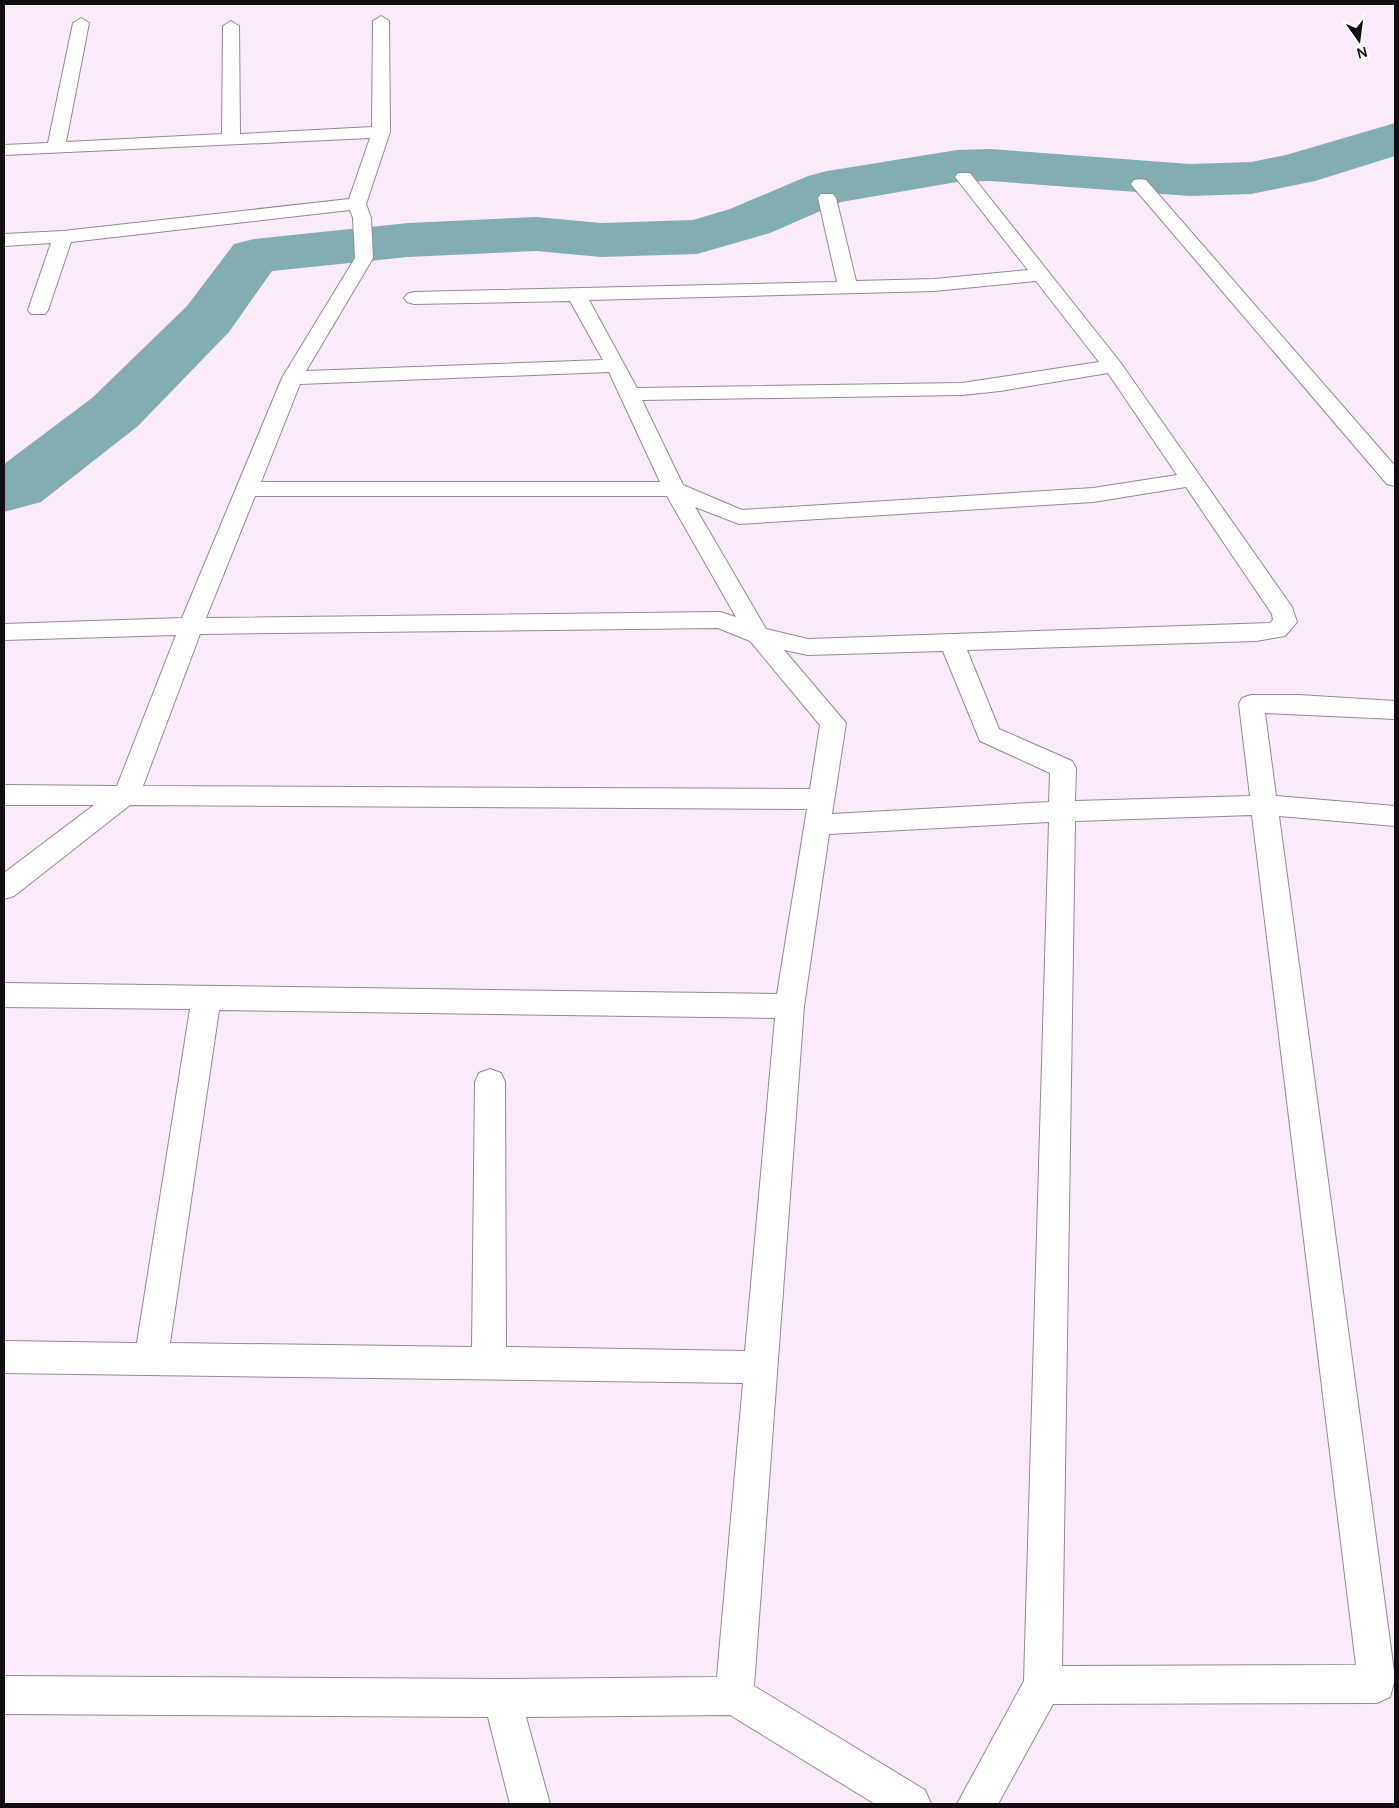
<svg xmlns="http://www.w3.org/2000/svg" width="1399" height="1808" viewBox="0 0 1399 1808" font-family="Manrope,sans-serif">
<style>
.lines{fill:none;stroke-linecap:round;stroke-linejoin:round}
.river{fill:#83aeb1;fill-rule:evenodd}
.minor-casing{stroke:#968796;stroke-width:2}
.minor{fill:#fff;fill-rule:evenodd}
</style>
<rect width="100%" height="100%" fill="#fbeafa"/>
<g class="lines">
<!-- river -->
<path class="river" d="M1395 123V156L1315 181 1251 194 1190 196 990 181 957 182 841 202 770 233 697 254 601 257 536 251 408 257 272 271 229 332 138 426 41 502 4 512V464L92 398 187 306 234 244 254 239 408 223 536 217 601 223 693 220 730 209 808 176 827 171 957 150 990 149 1190 164 1251 162 1286 155Z"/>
<defs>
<path id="minor" d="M381 16 389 21 390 132 366 204 371 218 373 258 306 371 603 360 570 301 414 304 407 302 404 298 407 294 414 292 837 282 818 198 821 194H833L836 198 856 281 934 279 1028 270 955 177 958 173H970L1120 362 1292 607 1297 622 1285 636 1256 641 967 650 999 729 1072 761 1076 768 1075 801 1250 796 1239 704 1242 698 1251 695H1299L1395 701V719L1265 713 1276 796 1395 806V826L1279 816 1395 1679 1390 1697 1377 1703 1053 1704 998 1804H957L1024 1681 1049 822 829 834 804 1006 754 1686 925 1790 931 1804H875L730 1715 526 1717 550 1804H510L488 1717 4 1714V1676L502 1679 717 1677 743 1383 4 1373V1341L137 1343 190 1009 4 1007V983L777 994 807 809 130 805 14 896 4 899V873L94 805H4V785L117 786 176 635 4 640V624L182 618 282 378 355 258 353 218 350 210 71 242 48 310 45 314H31L28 310 51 243 4 246V234L63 231 349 199 370 138 4 155V145L48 143 73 23 81 18 89 23 66 142 222 134 223 26 231 21 239 26 240 134 372 127 373 21ZM1036 281 1099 362 962 383 637 388 589 300 934 291ZM609 372 660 482H261L300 384ZM1108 373 1177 475 1093 488 742 510 683 485 642 400 962 395 1000 391ZM1186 487 1272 614 1273 620 1270 623 808 639 766 629 695 507 739 524 1093 502ZM255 496H667L736 617 720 612 206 618ZM718 628 750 641 820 725 810 789 143 786 200 634ZM784 650 808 655 943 651 980 741 1050 773 1049 802 832 814 846 723ZM1252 815 1356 1665 1062 1666 1075 821ZM219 1010 775 1018 745 1351 506 1347 505 1082 501 1073 490 1069 479 1073 475 1082 472 1347 170 1343Z
M1140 179 1146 180 1395 466V486L1387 484 1134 188 1131 184 1134 180Z"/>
</defs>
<!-- minor casing -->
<use href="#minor" class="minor-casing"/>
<!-- minor -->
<use href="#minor" class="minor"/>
</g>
<!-- border -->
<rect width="1399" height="1808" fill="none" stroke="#120d12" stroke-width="10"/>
<!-- north arrow -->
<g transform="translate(1359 40) rotate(166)" stroke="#ffffff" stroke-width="4" paint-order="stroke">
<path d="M0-4L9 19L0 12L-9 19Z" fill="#120d12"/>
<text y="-8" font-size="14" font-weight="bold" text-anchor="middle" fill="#120d12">N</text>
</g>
</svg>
